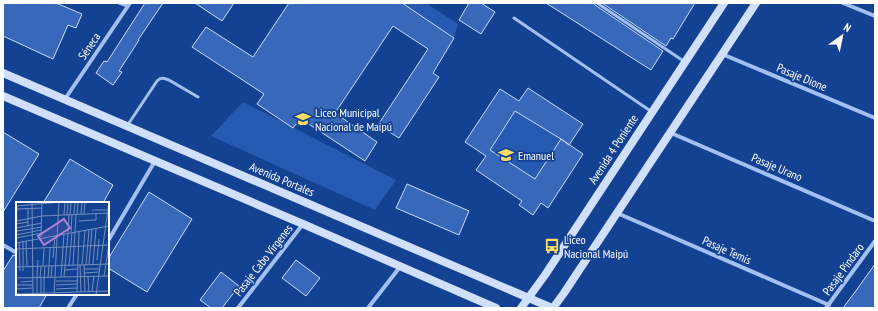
<svg xmlns="http://www.w3.org/2000/svg" width="878" height="311" viewBox="0 0 878 311" font-family="'PT Sans Narrow',sans-serif">
<style>
.green{fill:#265ab1}
.building{fill:#3868b9;stroke:#c9dcfc;fill-rule:evenodd}
.lines{fill:none;stroke-linecap:round;stroke-linejoin:round}
.lane{stroke:#a2c0f1;stroke-width:3}
.street{stroke:#a2c0f1;stroke-width:4}
.secondary{stroke:#d0e0fc;stroke-width:8}
.labels{text-anchor:middle;dominant-baseline:central;stroke-width:3.5;stroke-linejoin:round;paint-order:stroke}
.street-label{font-size:12px;fill:#fff;stroke:#144292}
.poi-label{font-size:12px;fill:#fff;stroke:#144292;text-anchor:start}
.inset-road{fill:none;stroke:#728ebe;stroke-width:1}
.view{fill:#b080d9;fill-opacity:0.15;stroke:#b080d9;stroke-width:2}
.inset-edge{fill:none;stroke:#fff;stroke-width:2}
</style>
<rect width="100%" height="100%" fill="#144292"/>
<!-- green -->
<path class="green" d="M402 3H426L458 24 454 38Z
M243 102 396 180 375 210 211 136Z
M515 111 561 139 535 179 490 150Z"/>
<!-- building -->
<path class="building" d="M3 3H56L82 14 76 28 68 25 53 59 3 36Z
M145 3H163L138 40H139L119 71 122 72 113 85 96 73 104 61 107 62Z
M195 3H234L222 21Z
M289 3H402L454 38 433 73 439 77 399 138 378 125 428 49 393 26 335 113 377 142 365 161 304 121 301 126 296 124 293 128 257 104 264 94 192 47 206 27 253 57Z
M469 3H481L495 12 481 34 459 20Z
M546 3H594L595 5 663 51 651 70Z
M602 3H695L673 39 671 38 666 46Z
M528 88 583 124 569 145 561 139 583 154 548 208 541 203 533 215 519 205 522 201 476 170 486 156 465 142 500 89 519 101ZM515 111 561 139 535 179 490 150Z
M3 132 39 154 3 212Z
M70 159 113 185 103 203H43Z
M407 184 469 211 459 235 396 208Z
M149 192 192 219 147 292 108 268V259Z
M13 255 17 256V294H47L39 308H3V271Z
M296 260 320 278 306 296 282 278Z
M875 264V308H843L855 292Z
M221 272 239 286 222 308H211L200 300Z"/>
<g class="lines">
<!-- lane -->
<path class="lane" d="M597 3 685 62
M514 18 652 112
M127 126 157 81C161 77 164 78 169 80L198 97"/>
<!-- street -->
<path class="street" d="M120 3 128 6
M843 3 875 16
M722 54 875 118
M65 99 130 3
M671 133 875 221
M617 213 829 305
M108 241 155 161
M3 245 17 253
M68 308 77 294
M238 308 303 224
M368 308 400 267
M826 308 875 241"/>
<!-- secondary -->
<path class="secondary" d="M3 73 552 308
M3 96 303 224 496 308
M521 308 545 275 724 3
M553 308 564 293 756 3"/>
</g>
<!-- icons -->
<defs>
<symbol id="school-bare" viewBox="-9 -9 18 18"><path d="M0-5L7-2L0 1L-7-2ZM-4 1L0 2.5L4 1V4Q0 6-4 4Z" fill="#ffdd62" stroke="#144292" stroke-width="2.5" paint-order="stroke"/></symbol>
<symbol id="bus-bare" viewBox="-9 -9 18 18"><path d="M-5-6H5V4H4V6H2V4H-2V6H-4V4H-5ZM-3.5-4V0h7V-4ZM-3.5 1.2v1.5H-2V1.2ZM2 1.2v1.5H3.5V1.2Z" fill="#ffdd62" stroke="#144292" stroke-width="2.5" paint-order="stroke"/></symbol>
</defs>
<g fill-rule="evenodd">
<use href="#school-bare" x="292" y="108" width="22" height="22"/>
<use href="#school-bare" x="495" y="144" width="22" height="22"/>
<use href="#bus-bare" x="541" y="235" width="22" height="22"/>
</g>
<g class="labels">
<!-- street labels -->
<g class="street-label">
<text transform="translate(89 46) rotate(-56)">Séneca</text>
<text transform="translate(802 77) rotate(23)">Pasaje Dione</text>
<text transform="translate(613 149) rotate(-57)">Avenida 4 Poniente</text>
<text transform="translate(777 167) rotate(23)">Pasaje Urano</text>
<text transform="translate(282 179) rotate(23)">Avenida Portales</text>
<text transform="translate(727 250) rotate(24)">Pasaje Temis</text>
<text transform="translate(263 260) rotate(-52)">Pasaje Cabo Vírgenes</text>
<text transform="translate(843 269) rotate(-54)">Pasaje Pindaro</text>
</g>
<!-- poi labels -->
<g class="poi-label">
<text x="315" y="112">Liceo Municipal<tspan x="315" dy="14">Nacional de Maipú</tspan></text>
<text x="518" y="155">Emanuel</text>
<text x="564" y="239">Liceo<tspan x="564" dy="14">Nacional Maipú</tspan></text>
</g>
</g>
<!-- overview -->
<g transform="translate(16 202)">
<rect width="93" height="93" fill="#144292"/>
<path class="inset-road" d="M16 0 17 91M0 4 45 0M1 7 26 6M76 8H92M54 12 55 0M58 12 59 0M61 12 62 0M65 12 66 0M68 12 69 0M48 13 49 0M51 13 52 0M0 19 26 14 93 11M63 19 80 18V11M0 22 12 20M12 24V7M0 26 26 21M1 29 26 25M55 30 56 12M59 30 60 12M52 31 53 12M0 33 25 28M25 35 26 0M0 36 26 31M7 39V69M10 39 11 65M0 40 1 4M3 40 4 69M0 41 93 24M0 47 93 43M37 56 39 34M81 58 83 37M73 62 76 27M77 62 80 27M90 62 93 41M53 63 56 31M57 63 59 30M64 63 65 90M66 63 69 29M68 63 69 89M70 63 73 28M27 64 28 46M33 64 34 46M0 65 93 62M68 67H84M49 68 61 67M68 71 83 70M88 74 90 62M21 75 22 58M21 75V91M45 75 48 32M48 75 52 32M72 75 73 90M0 76 93 74M24 76 25 64M28 76 29 64M32 76 33 64M35 76 36 64M40 79H61M5 80 17 79M0 83H17M40 83 61 82M0 87 17 86M40 87 61 86M76 89 78 74M61 90 63 30M25 91V76M28 91V76M0 92 93 89M38 93 43 0M80 93 93 0"/>
<path class="view" d="M48 17 54 26 28 43 22 34Z"/>
<rect width="93" height="93" class="inset-edge"/>
</g>
<!-- border -->
<rect width="878" height="311" fill="none" stroke="#ffffff" stroke-width="8"/>
<!-- north arrow -->
<g transform="translate(842 36) rotate(33)" stroke="#144292" stroke-width="3" paint-order="stroke">
<path d="M0-3L7 15L0 10L-7 15Z" fill="#ffffff"/>
<text y="-6" font-size="11" font-weight="bold" text-anchor="middle" fill="#ffffff">N</text>
</g>
</svg>
